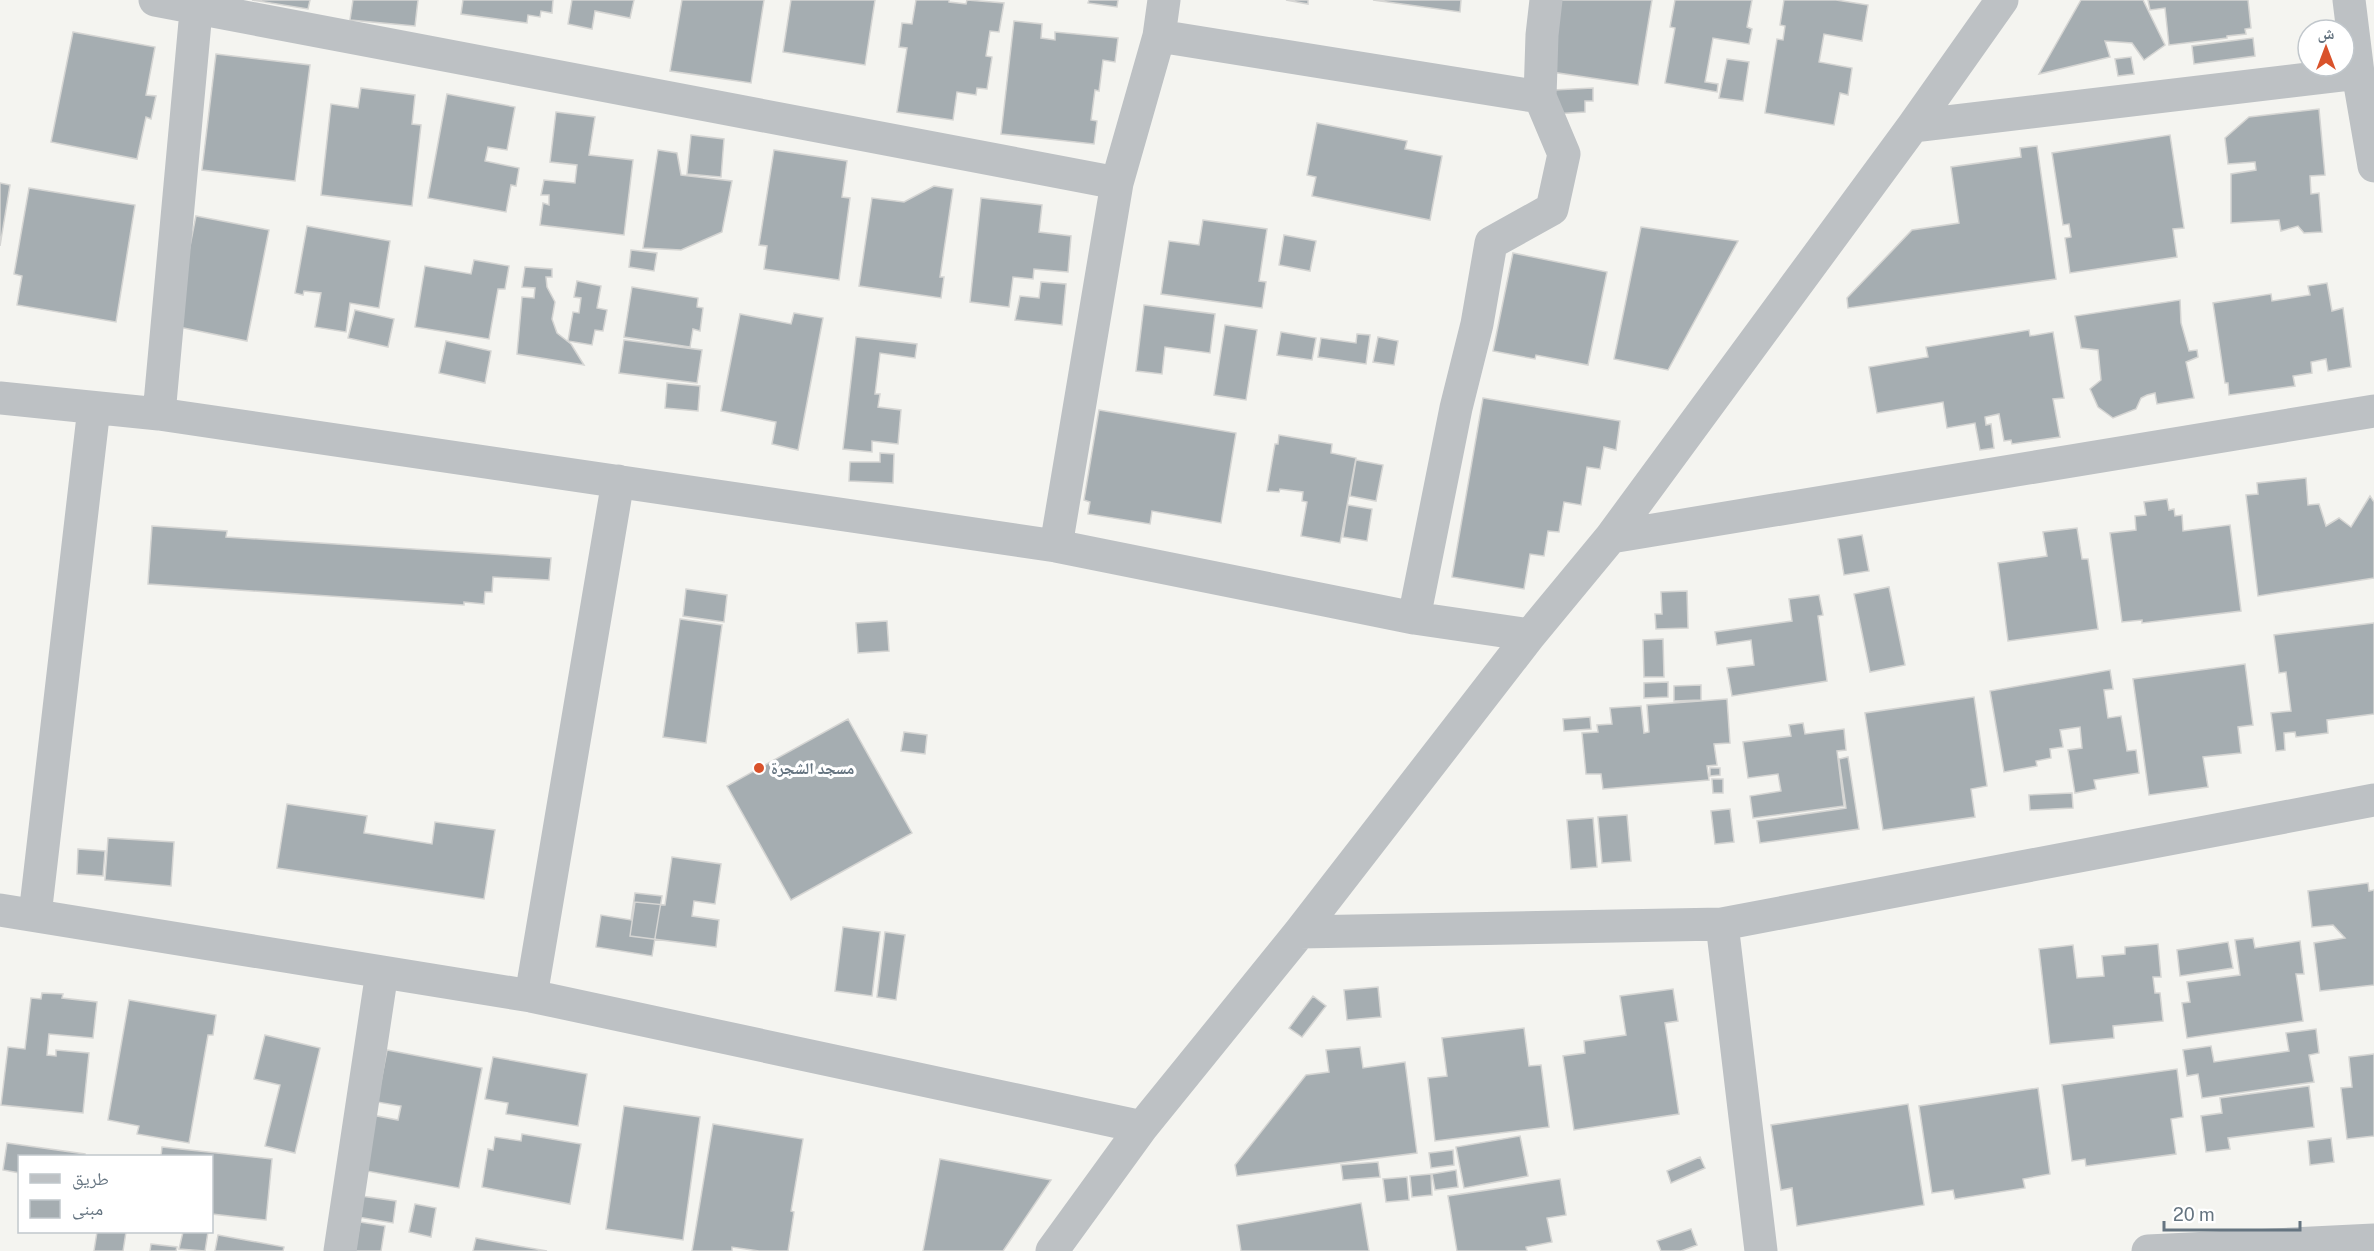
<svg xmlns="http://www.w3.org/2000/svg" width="2374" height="1251" viewBox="0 0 2374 1251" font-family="'Public Sans','Noto Naskh Arabic',sans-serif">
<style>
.building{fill:#a5adb1;stroke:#d5d5d3;stroke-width:1.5}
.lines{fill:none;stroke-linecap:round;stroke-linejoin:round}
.minor{stroke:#bdc1c4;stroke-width:33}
.poi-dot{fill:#d9522b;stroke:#fff;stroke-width:2}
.labels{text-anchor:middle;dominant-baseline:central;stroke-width:6;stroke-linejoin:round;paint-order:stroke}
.poi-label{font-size:16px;font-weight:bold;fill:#657480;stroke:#fff;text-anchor:start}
</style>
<rect width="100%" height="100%" fill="#f4f4f0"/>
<!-- building -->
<path class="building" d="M252 0H310L308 9Z
M353 0H418L415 26 350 20Z
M463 0H553L552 13 541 11 540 17 528 15 527 23 461 14Z
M572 0H634L630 18 595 11 592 29 568 24Z
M682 0H764L751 83 670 71Z
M791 0H875L865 65 783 52Z
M916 0H949V2L966 4 967 0 1004 3 999 32 990 31 986 56 992 57 987 89 977 88 976 95 957 92 953 120 897 112 907 48 899 47 902 23 912 24Z
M1089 0H1118L1117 7 1088 3Z
M1286 0H1308V4Z
M1373 0H1461L1460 12Z
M1556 0H1652L1638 85 1545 71Z
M1675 0H1752L1747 27 1752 29 1749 44 1713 38 1705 82 1718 84 1717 92 1665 83 1675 28 1670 27Z
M1784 0H1836L1868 5 1862 41 1824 34 1819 62 1852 68 1848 95 1840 93 1834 125 1765 113 1777 39 1783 40 1785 26 1780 25Z
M2081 0H2143L2165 45 2144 60 2132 43 2105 41 2110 57 2039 74Z
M2148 0H2248L2251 28 2245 29 2246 34 2227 36V38L2169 45 2165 8 2150 10Z
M1014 21 1042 24 1041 38 1055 40V32L1118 38 1115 62 1103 60 1099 91 1095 90 1091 120 1097 121 1094 144 1001 134Z
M73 32 155 47 146 95 156 96 151 119 146 117 137 159 51 142Z
M2253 38 2255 56 2194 64 2192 46Z
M216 54 310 65 295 181 202 170Z
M2131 57 2134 74 2118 76 2115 59Z
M1727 59 1749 62 1743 101 1719 98Z
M361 88 415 95 412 124 421 125 412 206 321 195 331 104 358 108Z
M1593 88V101H1585V112L1554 114 1553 90Z
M447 94 515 107 507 150 488 147 485 161 519 168 516 186 511 185 506 212 428 198Z
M2319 109 2325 175 2310 176 2311 194 2319 193 2322 232 2304 233 2298 226 2281 231 2279 220 2231 223V174L2256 170 2255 162 2228 164 2225 138 2249 117Z
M556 112 595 117 589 155 633 160 624 235 540 225 543 203 549 205V195H541L544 180 575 183 577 165 550 162Z
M1317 123 1407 141 1405 149 1442 156 1430 220 1312 196 1316 177 1307 175Z
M691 135 724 139 721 177 687 174Z
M2170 135 2184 228 2173 229 2177 257 2070 273 2065 238 2071 237 2069 224 2063 225 2052 153Z
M2037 146 2056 279 1848 308 1847 298 1912 230 1959 223 1951 167 2021 157 2020 148Z
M658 150 677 153 681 175 732 181 722 232 681 250 643 248Z
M774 150 847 161 842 197 850 198 839 280 764 269 767 246 759 245Z
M0 183 10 185 0 246Z
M934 186 953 189 940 277H944L941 298 859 286 872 198 904 202Z
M29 188 135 205 116 322 17 305 22 276 14 274Z
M981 198 1042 205 1039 232 1071 236 1068 272 1034 269 1033 279 1013 277 1009 307 970 302Z
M196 216 269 230 247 341 174 326Z
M1203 220 1267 229 1259 281 1266 282 1262 308 1161 294 1169 241 1199 245Z
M307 226 390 241 379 308 350 303 346 332 315 327 321 293 304 291 303 295 295 293Z
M1641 227 1738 241 1668 370 1614 359Z
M1284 235 1316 241 1310 271 1279 265Z
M631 250 657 253 654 271 629 267Z
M1513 253 1607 272 1588 365 1536 355 1535 359 1493 351Z
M474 260 509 266 505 289H498L489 339 415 327 425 266 471 274Z
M525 267 552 269V277H546L547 287 555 302 552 319 557 333 571 344 584 365 517 354 522 297 534 298 535 288 522 287Z
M577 281 601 286 597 308 607 310 603 331 595 330 592 345 568 341 573 312 579 313 581 298 574 297Z
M1041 282 1066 284 1062 325 1015 320 1020 296 1039 298Z
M2327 283 2332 311 2343 308 2351 367 2328 371 2326 359 2311 362 2312 373 2293 376 2295 386 2229 395 2228 383H2225L2213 303 2271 294 2272 301 2310 295 2308 286Z
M632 287 698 298 697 307 703 308 700 331 693 329 690 347 624 337Z
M2180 300 2181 323 2189 351 2197 350 2198 357 2186 362 2194 398 2157 404 2155 393 2147 395 2141 398 2136 409 2113 418 2098 407 2090 389 2101 380 2098 350 2081 348 2075 316Z
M1144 305 1215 314 1210 353 1165 347 1162 374 1136 371Z
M355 310 394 319 388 347 348 338Z
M794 313 823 318 798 450 772 444 776 422 721 411 740 314 791 324Z
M1225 325 1257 330 1246 400 1214 395Z
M2029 330 2030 336 2053 332 2064 398 2053 399 2060 437 2012 444 2011 440 2004 441 1999 414 1985 417 1986 425 1991 424 1994 448 1980 450 1975 423 1947 428 1943 402 1877 413 1869 367 1928 357 1926 347Z
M1281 332 1316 338 1312 360 1277 355Z
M1357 334 1370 335 1366 364 1318 357 1321 338 1356 343Z
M856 337 917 344 915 358 880 353 875 394H880L878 407 901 410 898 444 872 441V452L843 449Z
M1378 337 1398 341 1394 365 1373 362Z
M624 340 702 350 697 383 619 373Z
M446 341 491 351 485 383 439 373Z
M667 383 700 386 698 411 665 408Z
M1483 398 1620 421 1616 450 1604 447 1600 469 1587 467 1581 505 1564 502 1559 532 1548 531 1544 556 1530 554 1524 589 1452 577Z
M1099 410 1236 433 1221 523 1152 511 1150 524 1088 514 1090 502 1084 500Z
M1279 435 1332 444 1331 453 1356 458 1340 543 1301 536 1307 502 1302 501 1303 492 1280 489 1279 492 1267 491 1275 444H1278Z
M880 453 894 454 893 483 849 481 850 462H880Z
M1356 460 1383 465 1376 501 1350 496Z
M2306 478 2308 505 2319 504 2326 526 2339 518 2351 527 2370 496 2374 502V578L2258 596 2246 495 2258 494 2257 483Z
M2167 499 2169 510 2174 509 2175 516 2182 515 2183 531 2230 525 2241 611 2142 623V620L2122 622 2110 533 2136 530 2135 516 2146 515 2144 502Z
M1348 505 1372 509 1367 541 1343 537Z
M152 526 227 531 226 537 551 558 549 580 493 577 492 592H485L484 604 464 602V605L148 584Z
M2077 528 2082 559H2088L2098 629 2008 641 1998 563 2047 556 2043 532Z
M1862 535 1869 571 1844 575 1838 539Z
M1889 587 1905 665 1870 672 1854 594Z
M686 589 727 595 724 622 683 616Z
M1687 591 1688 628 1656 629 1655 614H1662L1661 592Z
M1819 595 1823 615 1818 616 1827 681 1732 696 1727 668 1754 665 1751 640 1717 645 1715 632 1792 621 1789 599Z
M680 619 722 625 706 743 663 737Z
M887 621 889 651 858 653 856 623Z
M2374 623V714L2327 720 2328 733 2296 737 2295 732 2284 733 2285 750 2276 751 2271 713 2291 711 2286 672 2279 673 2274 635Z
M1663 639 1664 677H1644L1643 640Z
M2245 664 2253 725 2238 727 2241 753 2203 757 2208 787 2149 795 2133 679Z
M2110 670 2113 689 2104 690 2108 718 2121 716 2127 751 2136 750 2139 773 2094 780 2096 789 2075 793 2068 750 2082 748 2080 727 2060 730 2063 747 2050 749 2051 758 2036 761 2037 766 2004 772 1990 691Z
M1668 682V697L1644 698V683Z
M1701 685V700L1674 701V686Z
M1974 697 1987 786 1971 789 1975 817 1883 830 1865 713Z
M1727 699 1730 743 1714 744 1717 765 1707 766 1709 780 1603 789 1601 774H1586L1582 733 1598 732 1597 725 1612 724 1610 708 1641 706 1644 733 1649 732 1647 705Z
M1590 717 1591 729 1564 731 1563 719Z
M848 719 912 833 791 900 727 786Z
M1803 723 1805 734 1844 729 1846 750 1837 751 1844 806 1753 818 1750 796 1781 791 1778 774 1748 778 1743 742 1791 736 1789 725Z
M904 732 927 735 925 754 901 751Z
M1848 757 1859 829 1760 843 1757 821 1846 808 1839 759Z
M1710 768H1720V775L1710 776Z
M1712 779H1723V793H1713Z
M2072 793 2073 808 2030 810 2029 795Z
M287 804 367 816 364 833 432 844 435 822 495 830 484 899 277 868Z
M1730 809 1734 842 1715 844 1711 811Z
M1627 815 1631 861 1602 863 1598 817Z
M1593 818 1597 867 1571 869 1567 820Z
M108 838 174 842 171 886 105 880Z
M78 849 105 851 103 876 77 874Z
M672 857 721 864 715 904 694 901 692 916 719 920 716 947 630 936 635 902 665 905Z
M2368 883 2369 891 2374 890V985L2320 991 2314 943 2345 938 2333 925 2312 927 2308 891Z
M635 893 662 896 652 956 596 947 601 915 631 920Z
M843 927 880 932 872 996 835 991Z
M885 932 905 935 896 1000 877 997Z
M2253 938 2255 948 2300 941 2304 974H2296L2303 1021 2187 1038 2182 1003 2190 1002 2187 982 2240 975 2235 940Z
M2228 942 2233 968 2180 976 2177 950Z
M2158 944 2161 977H2153L2155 993H2160L2163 1021 2113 1026 2114 1038 2050 1044 2039 949 2073 945 2077 978 2104 976 2102 956 2125 954V947Z
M1378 987 1381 1017 1347 1020 1344 990Z
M1673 989 1678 1021 1665 1023 1679 1114 1574 1130 1563 1056 1585 1053 1584 1041 1626 1035 1620 996Z
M42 993 63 994 62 998 97 1002 93 1038 49 1034 47 1055 56 1056V1050L89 1053 83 1113 1 1105 8 1047 25 1049 31 998 41 999Z
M1313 996 1326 1006 1302 1037 1289 1028Z
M129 1000 216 1015 213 1035H208L189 1143 137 1134 139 1126 108 1120Z
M1524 1028 1529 1066 1541 1065 1549 1127 1435 1141 1428 1078 1447 1076 1442 1038Z
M2316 1029 2319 1053 2309 1055 2314 1082 2202 1098 2198 1074 2187 1076 2183 1050 2211 1046 2214 1062 2289 1051 2286 1033Z
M265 1035 320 1048 295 1153 265 1146 280 1085 254 1079Z
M1360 1047 1363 1068 1405 1062 1417 1153 1237 1176 1235 1165 1306 1075 1329 1072 1326 1050Z
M387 1050 482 1068 459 1188 361 1170 372 1115 398 1120 401 1106 377 1102Z
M2374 1054V1136L2347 1139 2341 1088 2352 1087 2349 1057Z
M493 1057 587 1074 578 1126 506 1114 508 1103 485 1099Z
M2177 1069 2183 1117 2171 1119 2176 1154 2086 1166 2085 1159 2072 1161 2062 1085Z
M2309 1086 2314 1127 2228 1138 2230 1149 2206 1152 2201 1116 2222 1113 2220 1098Z
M2038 1088 2050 1174 2023 1179 2025 1188 1955 1199 1953 1190 1932 1193 1919 1106Z
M1908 1104 1924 1205 1797 1226 1792 1188 1781 1190 1771 1125Z
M624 1106 700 1117 683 1240 606 1229Z
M713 1124 803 1139 791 1211 794 1212 788 1251H759L732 1247V1251H692Z
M522 1134 581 1144 570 1204 482 1187 488 1149 493 1150 495 1137 521 1141Z
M1520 1136 1528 1176 1464 1188 1456 1147Z
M2331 1138 2334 1162 2310 1165 2308 1141Z
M7 1143 85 1154V1156H20V1173L3 1170Z
M162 1147 272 1159 266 1220 212 1214V1156H161Z
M1453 1150 1454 1165 1431 1168 1429 1153Z
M1700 1157 1705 1168 1671 1183 1667 1171Z
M940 1159 1051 1180 1003 1251H923Z
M1378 1162 1380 1177 1343 1180 1341 1165Z
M1456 1170 1458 1187 1435 1190 1432 1174Z
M1431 1174 1432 1195 1412 1197 1410 1176Z
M1407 1177 1409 1200 1386 1202 1383 1179Z
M1560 1179 1566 1215 1547 1218 1552 1242 1526 1247 1527 1251H1457L1448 1196Z
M361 1196 396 1201 393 1223 358 1217Z
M1361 1203 1369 1251H1241L1237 1225Z
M415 1204 436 1208 431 1237 409 1232Z
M360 1222 385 1226 381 1251H355Z
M1691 1229 1697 1245 1681 1251H1661L1657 1241Z
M97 1232H126L123 1251H94Z
M183 1232H208L205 1251 179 1249Z
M218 1235 284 1247 283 1251H215Z
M476 1238 513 1245 547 1251H473Z
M151 1244 177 1247 176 1251H150Z"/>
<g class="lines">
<!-- minor -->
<path class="minor" d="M155 0 1117 183
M2349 0 2358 73 2374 166
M1159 36 1540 97
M1913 126 2358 73
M0 398 159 414 1056 546 1414 618 1530 635
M159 414 197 0
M1611 537 2374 411
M1056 546 1117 183 1159 36 1164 0
M1414 618 1456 408 1477 324 1491 243 1552 209 1564 154 1540 97 1542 35 1546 0
M0 910 531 996 1142 1127
M35 915 94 408
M1722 924 1761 1251
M1300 932 1722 924 2374 800
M531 996 618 481
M340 1251 382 972
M1052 1251 1142 1127 1300 932 1530 635 1611 537 1913 126 2002 0
M2148 1251 2374 1240"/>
</g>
<!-- markers -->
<circle class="poi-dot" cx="759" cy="768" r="6"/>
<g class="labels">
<!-- poi labels -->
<g class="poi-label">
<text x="771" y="768">مسجد الشجرة</text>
</g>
</g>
<!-- legend -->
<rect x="18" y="1155" width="195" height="78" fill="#ffffff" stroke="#c1c7cc" stroke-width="1.5"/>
<rect x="30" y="1174" width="30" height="9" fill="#bdc1c4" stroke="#c1c7cc" stroke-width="1.5"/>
<text x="72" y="1185" font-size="18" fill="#657480">طريق</text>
<rect x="30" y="1200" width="30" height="18" fill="#a5adb1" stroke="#c1c7cc" stroke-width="1.5"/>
<text x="72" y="1215" font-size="18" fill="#657480">مبنى</text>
<!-- north arrow -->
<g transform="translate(2326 48)"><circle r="28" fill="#ffffff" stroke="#c1c7cc" stroke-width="1.5"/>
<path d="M0-4.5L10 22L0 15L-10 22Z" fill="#d9522b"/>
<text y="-9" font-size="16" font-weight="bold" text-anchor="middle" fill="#657480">ش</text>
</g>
<!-- scale -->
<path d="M2164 1221v9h136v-9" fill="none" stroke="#657480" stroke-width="3"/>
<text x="2173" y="1221" font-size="18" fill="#657480" stroke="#ffffff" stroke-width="4.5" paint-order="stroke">20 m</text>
</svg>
